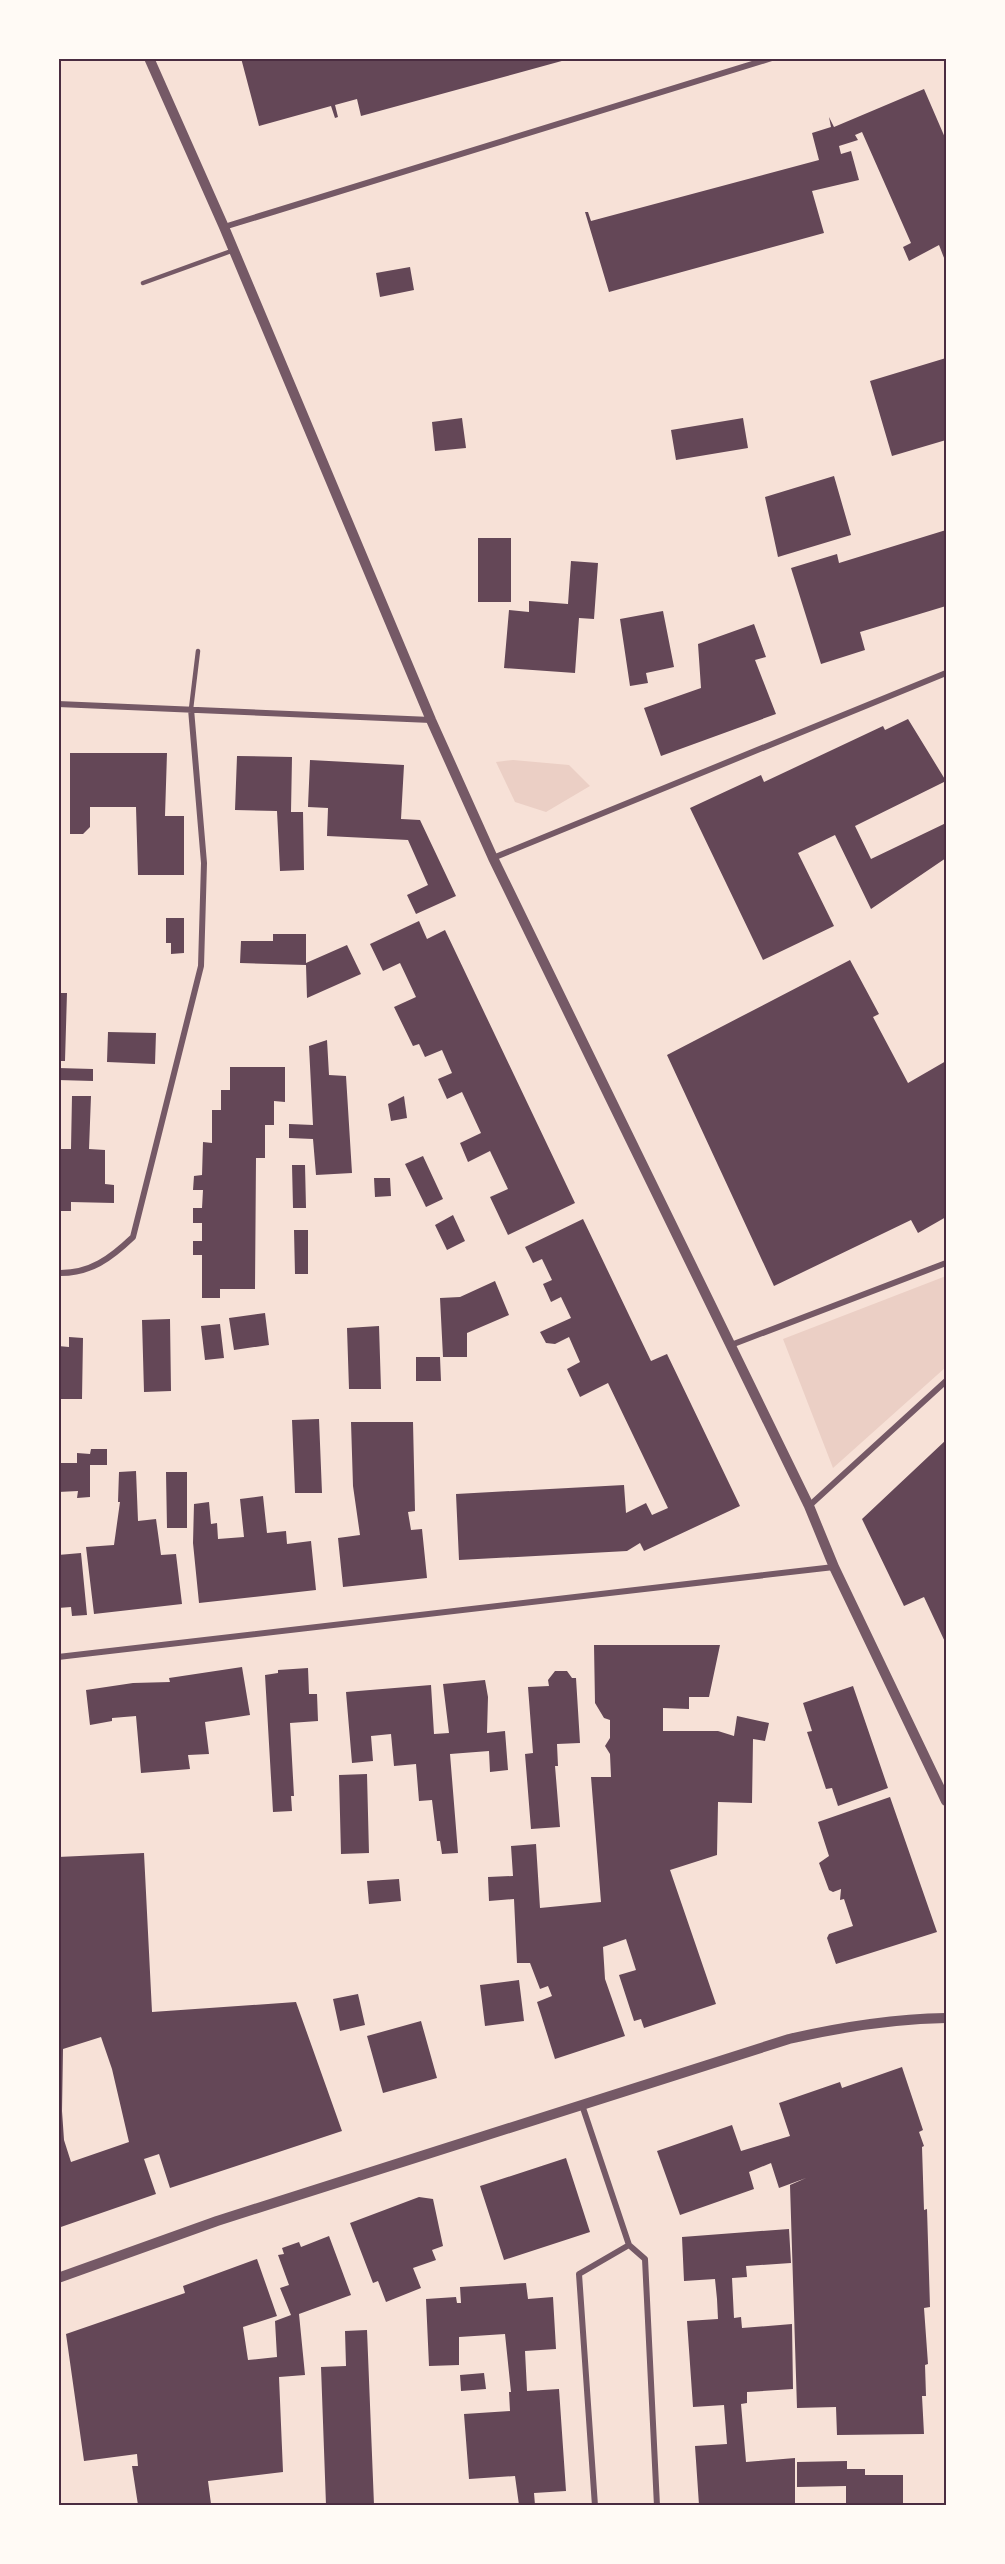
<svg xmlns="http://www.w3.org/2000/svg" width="1005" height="2564" viewBox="0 0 1005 2564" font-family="Roboto,sans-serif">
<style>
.green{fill:#ebcfc5}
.building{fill:#644757;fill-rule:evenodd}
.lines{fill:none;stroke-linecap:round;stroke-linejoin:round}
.service{stroke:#755966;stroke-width:4.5}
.minor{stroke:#755966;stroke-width:6}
.tertiary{stroke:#755966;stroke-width:10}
.neatline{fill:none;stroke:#4a2c40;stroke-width:2}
</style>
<rect width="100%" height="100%" fill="#f7e1d7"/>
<!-- green -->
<path class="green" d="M513 760 569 765 590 786 546 812 515 802 496 762Z
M946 1276V1367L833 1468 783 1339Z"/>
<!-- building -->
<path class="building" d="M241 58H569V59L361 116 357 99 335 105 338 117 335 118 331 106 259 126Z
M924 89 946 140V263L939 245 909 261 903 247 911 243 862 132 855 135 858 140 839 146 841 154 851 151 859 180 812 191 824 233 609 292 585 212H588L591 221 819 160 812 133 831 127 829 117 834 127Z
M410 267 414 290 380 297 376 273Z
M946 358V440L892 456 870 381Z
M462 418 466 448 435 451 432 422Z
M743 418 748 448 676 460 671 430Z
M834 476 851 535 778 557 765 497Z
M946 530V606L860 632 865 650 821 664 791 568 837 554 839 563Z
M478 538H511V602H478Z
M571 561 598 563 594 619 579 618 575 673 504 668 509 610 529 612V601L568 604Z
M663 611 674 667 646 673 648 683 630 686 620 619Z
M754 624 766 657 755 660 776 714 661 756 644 708 701 688 698 644Z
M908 719 946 781 855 826 871 859 946 823V858L871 909 835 835 798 853 834 926 763 960 690 808 761 775 764 782 883 726 885 730Z
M70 753H167L165 816H184V875H138L136 807H90V827L83 834H70Z
M237 756 292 757 291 812H303L304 870 280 871 277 811 235 810Z
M310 760 404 765 401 819 420 820 456 896 416 914 407 895 428 885 408 840 327 836 328 808 308 807Z
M166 918H184V953L171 954V943H166Z
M419 921 427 939 445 930 575 1203 508 1235 490 1197 508 1189 490 1151 468 1162 460 1143 481 1133 462 1092 447 1099 438 1079 452 1073 442 1050 425 1057 419 1044 413 1046 394 1007 416 997 400 963 383 971 370 944Z
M273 934H306V963L347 945 361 974 307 998 306 965 240 963 241 941H273Z
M850 960 879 1014 873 1017 908 1083 946 1061V1217L918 1233 911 1220 774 1286 667 1055Z
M58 993H67L65 1061H58Z
M108 1032 156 1033 155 1064 107 1062Z
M327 1040 329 1075 346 1076 352 1173 316 1175 313 1139 289 1138V1124L313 1125 309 1046Z
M230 1067H285V1102L274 1101V1125H265V1158H256L255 1289H220V1298H202V1255H193V1241H202V1223H193V1208H202L203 1190H193L194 1176 202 1175 203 1142 212 1143V1110H221V1090H230Z
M58 1068 93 1069V1081L58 1080Z
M72 1096H91L89 1149 105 1150V1184L114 1185V1203L71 1202V1211H58V1149H71Z
M404 1096 407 1118 391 1121 388 1104Z
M423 1156 443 1199 426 1207 405 1164Z
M292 1165H305L306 1208H293Z
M374 1178H390L391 1196 375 1197Z
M453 1215 465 1241 447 1250 435 1225Z
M583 1219 651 1361 667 1354 740 1506 644 1551 640 1543 627 1551 459 1560 456 1494 624 1485 626 1513 646 1503 652 1515 668 1508 608 1383 580 1397 567 1369 580 1362 569 1337 555 1344 546 1343 540 1332 571 1318 561 1297 551 1302 543 1284 552 1280 542 1259 533 1263 525 1247Z
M294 1230H308V1274H295Z
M495 1281 509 1315 467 1333V1357H443L440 1298 460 1297Z
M265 1313 269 1345 234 1350 229 1318Z
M170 1319 171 1391 144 1392 142 1320Z
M220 1324 224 1358 205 1360 201 1326Z
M379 1326 381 1389H349L347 1328Z
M69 1337 83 1338 82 1399H58V1346L69 1347Z
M416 1357H440L441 1381H416Z
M319 1419 322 1493H295L292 1420Z
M351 1422H413L415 1511 408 1512 411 1530 422 1529 427 1578 343 1587 338 1538 360 1535 353 1486Z
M946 1440V1644L924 1597 904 1606 862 1519Z
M91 1449H107V1465H90V1497L77 1498 78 1491 58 1492V1463H77V1453L90 1454Z
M136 1471 138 1521 156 1519 161 1555 176 1554 182 1604 94 1614 86 1547 114 1545 120 1502H118L119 1472Z
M166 1472H187V1528H167Z
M263 1496 267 1533 286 1531 287 1544 311 1541 316 1590 199 1603 193 1543 194 1504 209 1502 211 1524 217 1523 218 1539 244 1537 240 1499Z
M81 1553 87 1615 72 1616 71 1607 58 1608V1555Z
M594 1645H720L709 1697H689V1709L663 1708V1731H718L734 1736 737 1716 769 1723 765 1741 753 1739 752 1803 718 1802 717 1855 670 1870 716 2004 644 2028 641 2019 634 2021 619 1975 636 1970 626 1939 603 1947 605 1979 625 2036 555 2059 537 2002 552 1996 548 1986 540 1989 530 1963H517L514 1899 489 1901 488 1877 513 1876 511 1846 536 1844 540 1908 601 1902 591 1777H611L610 1754 605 1746 610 1738V1720L604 1718 595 1703Z
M242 1667 250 1715 205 1722 209 1754 188 1755 190 1769 141 1773 136 1716 112 1718V1721L90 1725 86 1690 133 1683 170 1682 169 1678Z
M308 1668 309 1694H317L318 1721 290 1723 294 1796H291L292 1811 273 1812 265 1675 278 1673V1670Z
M555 1671H567L572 1678H576L580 1743 557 1744 558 1766H555L560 1827 531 1829 525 1754 533 1753 528 1687 549 1686 548 1680Z
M485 1680 488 1697 487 1733 505 1731 508 1770 490 1772 489 1751 450 1754 458 1853 442 1854 440 1841H437L432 1800 419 1801 416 1764 394 1766 391 1734 371 1736 373 1761 352 1763 346 1692 431 1685 434 1734 449 1733 443 1684Z
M853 1686 888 1788 838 1806 832 1788 826 1789 807 1732 812 1731 803 1703Z
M367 1774 369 1853 341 1854 339 1775Z
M890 1797 937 1932 836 1964 827 1938 829 1934 853 1926 844 1899 840 1900 841 1889 833 1892 829 1890 819 1863 829 1856 818 1822Z
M144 1853 152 2012 296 2002 342 2131 170 2188 159 2154 144 2159 156 2194 58 2228V1857ZM101 2037 112 2069 129 2142 71 2162 64 2140 62 2111 63 2049Z
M399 1879 401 1901 369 1904 367 1881Z
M519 1980 524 2021 485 2026 480 1985Z
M358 1994 365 2025 340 2031 333 1999Z
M421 2021 437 2078 383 2093 367 2036Z
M902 2067 923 2130 919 2132 924 2146 922 2147 924 2210 927 2209 930 2307 924 2308 928 2364 925 2365 926 2396H922L924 2434 837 2435 836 2407 797 2408 790 2185 806 2178 779 2188 771 2163 749 2172 754 2189 680 2215 657 2151 732 2125 741 2151 790 2136 779 2103 840 2082 842 2088Z
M566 2158 590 2232 504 2260 480 2186Z
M419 2197 433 2199 443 2246 432 2250 436 2260 413 2268 421 2288 386 2302 378 2281 373 2283 350 2223Z
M789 2229 791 2263 746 2266 747 2277 732 2278 734 2318 741 2317 742 2328 792 2324 793 2389 747 2392V2403L741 2404 746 2462 795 2458V2505H699L695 2446 727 2444 724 2405 693 2407 687 2321 718 2319 717 2299 715 2279 684 2281 682 2237Z
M329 2236 351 2295 299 2314 305 2375 279 2377 283 2472 208 2481 211 2504 138 2505 132 2466H138L137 2454 84 2461 66 2334 185 2293 183 2286 257 2259 277 2316 243 2327 248 2360 277 2357 275 2321 291 2315 280 2288 289 2285 278 2255 284 2254 282 2248 299 2242 301 2247Z
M526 2283 528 2299 553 2297 556 2349 525 2351 527 2391 559 2389 566 2491 534 2493 535 2505H519L515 2476 469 2479 464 2414 510 2411 509 2392H511L505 2334 459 2337V2365L429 2366 426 2299 456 2297 457 2303H461L460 2287Z
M367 2330 374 2505H326L321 2367 346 2366 345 2331Z
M484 2373 486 2389 461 2391 460 2375Z
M847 2461V2469H865V2475H903V2505H846V2486L797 2487V2462Z"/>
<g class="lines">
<!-- service -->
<path class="service" d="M143 283 234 250
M191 709 198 651"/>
<!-- minor -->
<path class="minor" d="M224 227 772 58
M58 704 431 720
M493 858 946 673
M58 1273C90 1274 111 1258 133 1237L201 966 204 863 191 709
M731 1345 946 1263
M809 1506 946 1381
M58 1657 834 1567
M582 2105 629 2245 645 2259 657 2506
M595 2506 579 2274 629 2245"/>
<!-- tertiary -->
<path class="tertiary" d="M149 58 224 227 431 720 493 858 809 1506 834 1567 946 1801
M58 2278 217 2221 789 2039C841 2027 892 2019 946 2018"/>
</g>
<!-- border -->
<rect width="1005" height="2564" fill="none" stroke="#fffaf5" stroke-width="120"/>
<rect x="60" y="60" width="885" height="2444" class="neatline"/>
</svg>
